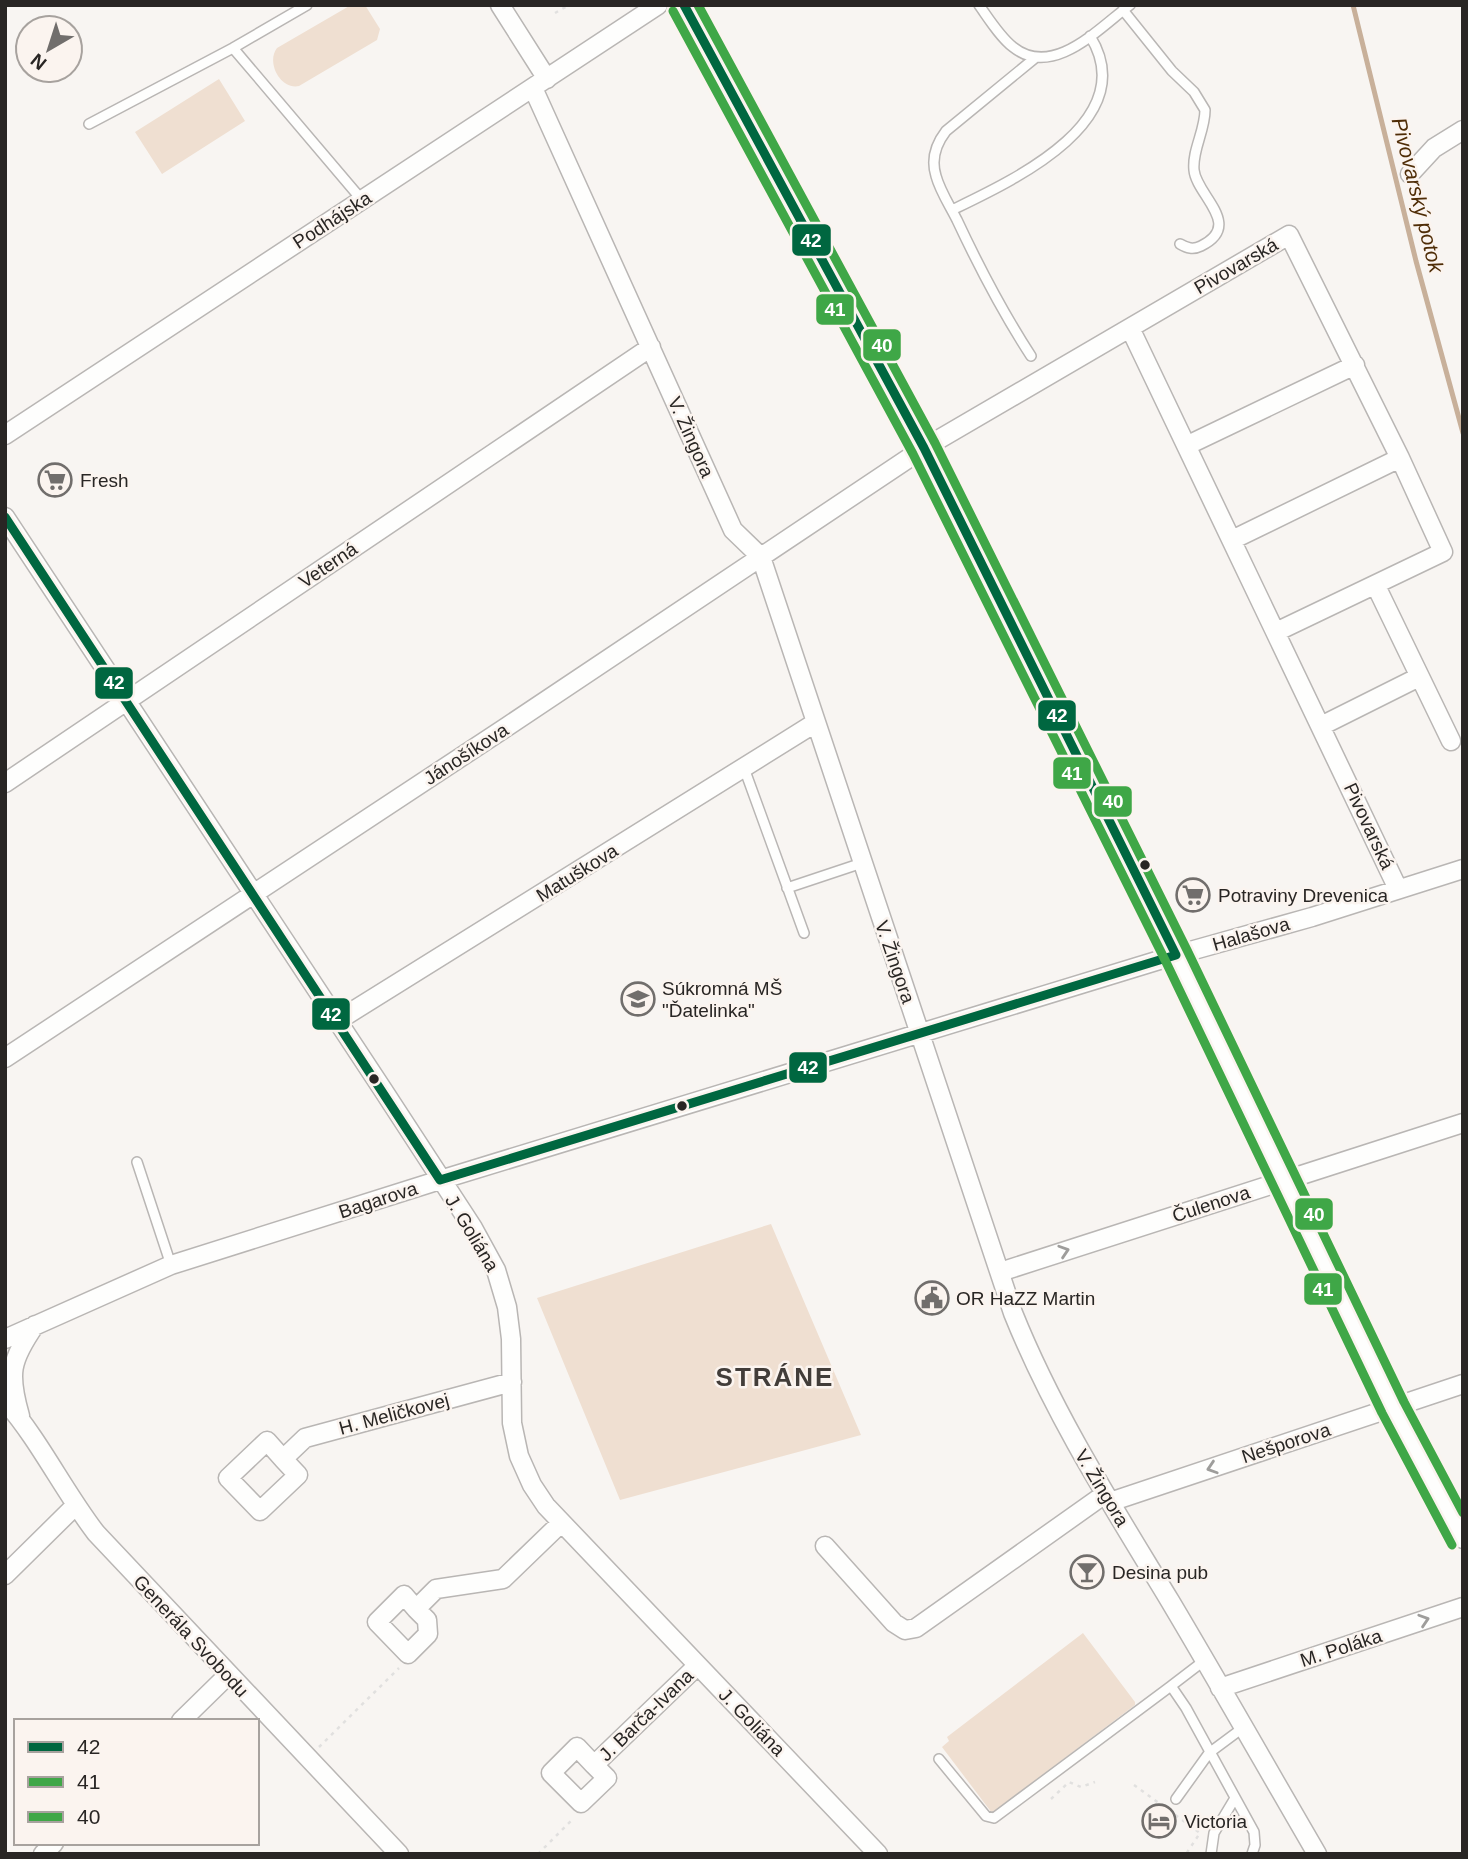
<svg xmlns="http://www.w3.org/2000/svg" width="1468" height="1859" viewBox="0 0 1468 1859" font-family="Helvetica,sans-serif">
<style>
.green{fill:#efdfd1}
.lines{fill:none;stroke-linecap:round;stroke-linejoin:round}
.stream{stroke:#c8b09a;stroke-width:5}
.lane-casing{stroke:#b9b6b4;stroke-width:12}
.street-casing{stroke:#b9b6b4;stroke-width:21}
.path{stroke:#e1e0df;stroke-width:2.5;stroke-dasharray:3.5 5;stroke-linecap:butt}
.lane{stroke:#fefefd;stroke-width:9}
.street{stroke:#fefefd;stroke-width:18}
.bus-1-casing{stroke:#fbf4ef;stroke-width:14}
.bus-2-casing{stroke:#fbf4ef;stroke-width:14}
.bus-3-casing{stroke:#fbf4ef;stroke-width:14}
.bus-1{stroke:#006740;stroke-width:9}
.bus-2{stroke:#3fa747;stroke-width:9}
.bus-3{stroke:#3fa747;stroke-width:9}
.oneway{stroke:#9e9d9b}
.bus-dot{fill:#292624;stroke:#fbf4ef;stroke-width:2.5}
.labels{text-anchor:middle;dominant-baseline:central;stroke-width:5;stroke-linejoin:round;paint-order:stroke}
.street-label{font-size:19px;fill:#292624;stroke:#fbf4ef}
.poi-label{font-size:19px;fill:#292624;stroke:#fbf4ef;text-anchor:start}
.water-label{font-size:21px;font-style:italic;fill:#4f2d07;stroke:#fbf4ef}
.district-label{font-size:26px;font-weight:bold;letter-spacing:2px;fill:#423d39;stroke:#fbf4ef}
.line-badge{stroke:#fbf4ef;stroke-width:2.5}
.badge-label{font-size:19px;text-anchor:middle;font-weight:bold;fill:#fff}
</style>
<rect width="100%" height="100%" fill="#f8f5f2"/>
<!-- green -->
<path class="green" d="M351 5H365L380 29 377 40 299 86C280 90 266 62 277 48Z
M219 79 245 121 162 174 135 132Z
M771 1224 861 1435 620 1500 537 1298Z
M1083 1633 1135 1702V1705L992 1813 942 1747 949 1741 947 1737Z"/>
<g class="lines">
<!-- stream -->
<path class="stream" d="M1353 5 1416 261 1463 433"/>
<defs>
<path id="lane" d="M979 5C989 19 1000 37 1013 47 1053 79 1099 28 1130 5
M1123 10 1172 71 1194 92 1205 110C1205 131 1192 150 1194 170 1196 195 1244 225 1201 246 1193 250 1187 248 1180 244
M233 48 362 200
M89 124 233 48 307 5
M952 210C1012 181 1143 121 1090 36
M1031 356C1003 313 979 267 957 220 950 206 940 191 936 176 931 160 936 144 946 131L1035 58
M744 768 804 933
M787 888 862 863
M137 1162 171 1265
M1205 1660 1171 1686 1186 1708 1254 1832 1255 1845 1252 1854
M939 1759 986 1816 994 1818 1171 1686
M1176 1799 1209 1753 1244 1727
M1211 1854 1214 1833 1235 1798"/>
<path id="street" d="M500 5 547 79
M684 5 924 448 1176 955 1393 1408 1463 1539
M533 88 733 530 761 557 1013 1313C1054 1415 1113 1507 1170 1601 1220 1685 1268 1770 1317 1854
M1410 174 1434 148 1463 130
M1130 328 1398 889
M5 435 658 5
M1188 445 1355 365
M5 517 383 1090 473 1228 496 1270 507 1307 511 1339 512 1423 519 1456 532 1485 546 1506 878 1854
M1232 540 1400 458
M1376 586 1451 741
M1321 726 1419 677
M5 783 651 347
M337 1021 815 723
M5 1058 508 726 924 448 1289 235 1400 458 1443 552 1276 632
M1000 1272 1463 1123
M5 1339 171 1265 440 1180 1176 955 1312 917 1463 869
M5 1401C40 1441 63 1490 96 1533L399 1854
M20 1416C8 1374 10 1361 35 1325
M283 1459 267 1441 228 1478 260 1511 298 1475 283 1459 305 1438 512 1382
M1110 1502 1463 1384
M825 1546 894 1623 905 1630 916 1628 1105 1494
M5 1575 75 1506
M416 1609 404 1595 377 1622 408 1654 428 1634 427 1620 416 1609 436 1589 503 1579 561 1523
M1220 1688 1463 1607
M181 1721 228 1675
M594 1765 577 1747 551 1773 581 1803 607 1778 594 1765 697 1666
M43 1854 54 1843"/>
</defs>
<!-- lane casing -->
<use href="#lane" class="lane-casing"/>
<!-- street casing -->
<use href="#street" class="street-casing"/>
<!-- path -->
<path class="path" d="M555 13 569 5
M319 1747 399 1668
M1134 1785 1200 1833 1186 1854
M1051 1799 1069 1782 1081 1787 1095 1782
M538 1854 574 1818"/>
<!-- lane -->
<use href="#lane" class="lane"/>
<!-- street -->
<use href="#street" class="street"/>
<defs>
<path id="bus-1" d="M684 5 924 448 1176 955
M5 517 440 1180
M440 1180 1176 955"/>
<path id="bus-2" d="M673 11 913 454 1165 960 1382 1413 1452 1545"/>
<path id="bus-3" d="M698 5 935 443 1187 950 1404 1402 1463 1513"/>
</defs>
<!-- bus-1 casing -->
<use href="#bus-1" class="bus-1-casing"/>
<!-- bus-2 casing -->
<use href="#bus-2" class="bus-2-casing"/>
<!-- bus-3 casing -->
<use href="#bus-3" class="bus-3-casing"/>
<!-- bus-1 -->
<use href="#bus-1" class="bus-1"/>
<!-- bus-2 -->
<use href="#bus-2" class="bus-2"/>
<!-- bus-3 -->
<use href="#bus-3" class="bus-3"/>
</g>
<!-- one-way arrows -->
<defs><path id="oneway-chevron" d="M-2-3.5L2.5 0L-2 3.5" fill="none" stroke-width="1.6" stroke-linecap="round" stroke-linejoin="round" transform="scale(1.75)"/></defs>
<g class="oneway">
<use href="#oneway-chevron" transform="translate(1064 1251) rotate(-18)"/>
<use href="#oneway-chevron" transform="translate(1212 1468) rotate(162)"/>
<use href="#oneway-chevron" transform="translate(1424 1620) rotate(-18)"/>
</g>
<!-- icons -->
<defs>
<symbol id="supermarket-ring" viewBox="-11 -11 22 22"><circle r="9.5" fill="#fbf4ef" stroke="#716e6c" stroke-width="1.5"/><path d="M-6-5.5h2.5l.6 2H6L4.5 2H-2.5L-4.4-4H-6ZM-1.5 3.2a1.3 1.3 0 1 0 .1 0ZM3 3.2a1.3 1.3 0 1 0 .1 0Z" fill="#716e6c"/></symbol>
<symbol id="school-ring" viewBox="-11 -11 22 22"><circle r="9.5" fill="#fbf4ef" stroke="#716e6c" stroke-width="1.5"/><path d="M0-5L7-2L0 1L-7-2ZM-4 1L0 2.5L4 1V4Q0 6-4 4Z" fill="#716e6c"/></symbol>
<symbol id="civic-ring" viewBox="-11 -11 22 22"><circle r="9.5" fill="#fbf4ef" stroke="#716e6c" stroke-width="1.5"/><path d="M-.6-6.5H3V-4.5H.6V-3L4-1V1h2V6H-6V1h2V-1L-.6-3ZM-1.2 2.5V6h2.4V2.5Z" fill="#716e6c"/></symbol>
<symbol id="bar-ring" viewBox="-11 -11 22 22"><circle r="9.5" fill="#fbf4ef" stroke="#716e6c" stroke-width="1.5"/><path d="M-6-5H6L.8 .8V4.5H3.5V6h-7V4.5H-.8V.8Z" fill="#716e6c"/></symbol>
<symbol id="hotel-ring" viewBox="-11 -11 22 22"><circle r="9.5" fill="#fbf4ef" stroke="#716e6c" stroke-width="1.5"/><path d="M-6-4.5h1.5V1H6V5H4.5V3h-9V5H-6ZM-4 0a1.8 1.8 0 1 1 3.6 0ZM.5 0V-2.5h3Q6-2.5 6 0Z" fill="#716e6c"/></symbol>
</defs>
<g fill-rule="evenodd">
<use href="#supermarket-ring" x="36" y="461" width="38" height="38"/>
<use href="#supermarket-ring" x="1174" y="876" width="38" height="38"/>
<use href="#school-ring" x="619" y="980" width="38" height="38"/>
<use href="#civic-ring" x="913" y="1279" width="38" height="38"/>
<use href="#bar-ring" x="1068" y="1553" width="38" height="38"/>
<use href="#hotel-ring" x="1140" y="1802" width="38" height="38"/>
</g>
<!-- markers -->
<g class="bus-dot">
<circle cx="1145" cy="865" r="6"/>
<circle cx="374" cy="1079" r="6"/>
<circle cx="682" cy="1106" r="6"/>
</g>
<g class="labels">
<!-- street labels -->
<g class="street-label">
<text transform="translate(332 220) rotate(-33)">Podhájska</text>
<text transform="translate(1236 266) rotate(-30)">Pivovarská</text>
<text transform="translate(691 437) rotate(66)">V. Žingora</text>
<text transform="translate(328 565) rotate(-34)">Veterná</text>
<text transform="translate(466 754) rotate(-33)">Jánošíkova</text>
<text transform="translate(1369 826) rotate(65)">Pivovarská</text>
<text transform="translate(577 873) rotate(-32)">Matuškova</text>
<text transform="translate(1251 934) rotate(-16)">Halašova</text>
<text transform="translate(895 962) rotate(71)">V. Žingora</text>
<text transform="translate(378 1200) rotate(-18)">Bagarova</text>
<text transform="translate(1211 1204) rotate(-18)">Čulenova</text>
<text transform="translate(472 1233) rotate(59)">J. Goliána</text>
<text transform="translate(394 1414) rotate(-15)">H. Meličkovej</text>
<text transform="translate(1286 1443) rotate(-18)">Nešporova</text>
<text transform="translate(1102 1488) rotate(59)">V. Žingora</text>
<text transform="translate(191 1636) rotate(47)">Generála Svobodu</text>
<text transform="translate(1341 1648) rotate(-18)">M. Poláka</text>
<text transform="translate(646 1715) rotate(-44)">J. Barča-Ivana</text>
<text transform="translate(752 1722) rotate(46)">J. Goliána</text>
</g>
<!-- poi labels -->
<g class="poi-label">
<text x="80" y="480">Fresh</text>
<text x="1218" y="895">Potraviny Drevenica</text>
<text x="662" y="988">Súkromná MŠ<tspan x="662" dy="22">"Ďatelinka"</tspan></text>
<text x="956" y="1298">OR HaZZ Martin</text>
<text x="1112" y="1572">Desina pub</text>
<text x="1184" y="1821">Victoria</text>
</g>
<!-- water labels -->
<g class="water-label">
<text transform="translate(1418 195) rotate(76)">Pivovarský potok</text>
</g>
<!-- district labels -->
<g class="district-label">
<text x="775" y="1377">STRÁNE</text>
</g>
</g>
<g class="line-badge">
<rect x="791" y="223" width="41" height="34" rx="7" fill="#006740"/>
<rect x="815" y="293" width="40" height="33" rx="7" fill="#3fa747"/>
<rect x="862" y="328" width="40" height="34" rx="7" fill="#3fa747"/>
<rect x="94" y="666" width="40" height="34" rx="7" fill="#006740"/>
<rect x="1037" y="699" width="40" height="33" rx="7" fill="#006740"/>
<rect x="1052" y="756" width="40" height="34" rx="7" fill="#3fa747"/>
<rect x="1093" y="785" width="40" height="33" rx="7" fill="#3fa747"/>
<rect x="311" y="997" width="40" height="34" rx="7" fill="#006740"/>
<rect x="788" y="1051" width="40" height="33" rx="7" fill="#006740"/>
<rect x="1294" y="1197" width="40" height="34" rx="7" fill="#3fa747"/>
<rect x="1303" y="1272" width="40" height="34" rx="7" fill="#3fa747"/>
</g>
<g class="badge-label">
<text x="811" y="247">42</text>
<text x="835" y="316">41</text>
<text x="882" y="352">40</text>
<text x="114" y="689">42</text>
<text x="1057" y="722">42</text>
<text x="1072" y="780">41</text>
<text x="1113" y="808">40</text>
<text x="331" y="1021">42</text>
<text x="808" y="1074">42</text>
<text x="1314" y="1221">40</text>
<text x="1323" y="1296">41</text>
</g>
<!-- border -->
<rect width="1468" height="1859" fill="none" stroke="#292624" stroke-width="14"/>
<!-- legend -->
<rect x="14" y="1719" width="245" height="126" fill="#fbf4ef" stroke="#a7a29e" stroke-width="2"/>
<rect x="28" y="1742" width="35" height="10" fill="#006740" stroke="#a7a29e" stroke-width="2"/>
<text x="77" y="1754" font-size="21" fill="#292624">42</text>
<rect x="28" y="1777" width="35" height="10" fill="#3fa747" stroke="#a7a29e" stroke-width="2"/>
<text x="77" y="1789" font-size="21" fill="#292624">41</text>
<rect x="28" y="1812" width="35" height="10" fill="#3fa747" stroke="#a7a29e" stroke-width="2"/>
<text x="77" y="1824" font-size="21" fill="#292624">40</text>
<!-- north arrow -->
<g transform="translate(49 49) rotate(219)"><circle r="33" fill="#fbf4ef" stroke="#a7a29e" stroke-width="2"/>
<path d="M0-5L12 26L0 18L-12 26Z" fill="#716e6c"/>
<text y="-10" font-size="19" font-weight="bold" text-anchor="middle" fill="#292624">N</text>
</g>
</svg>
